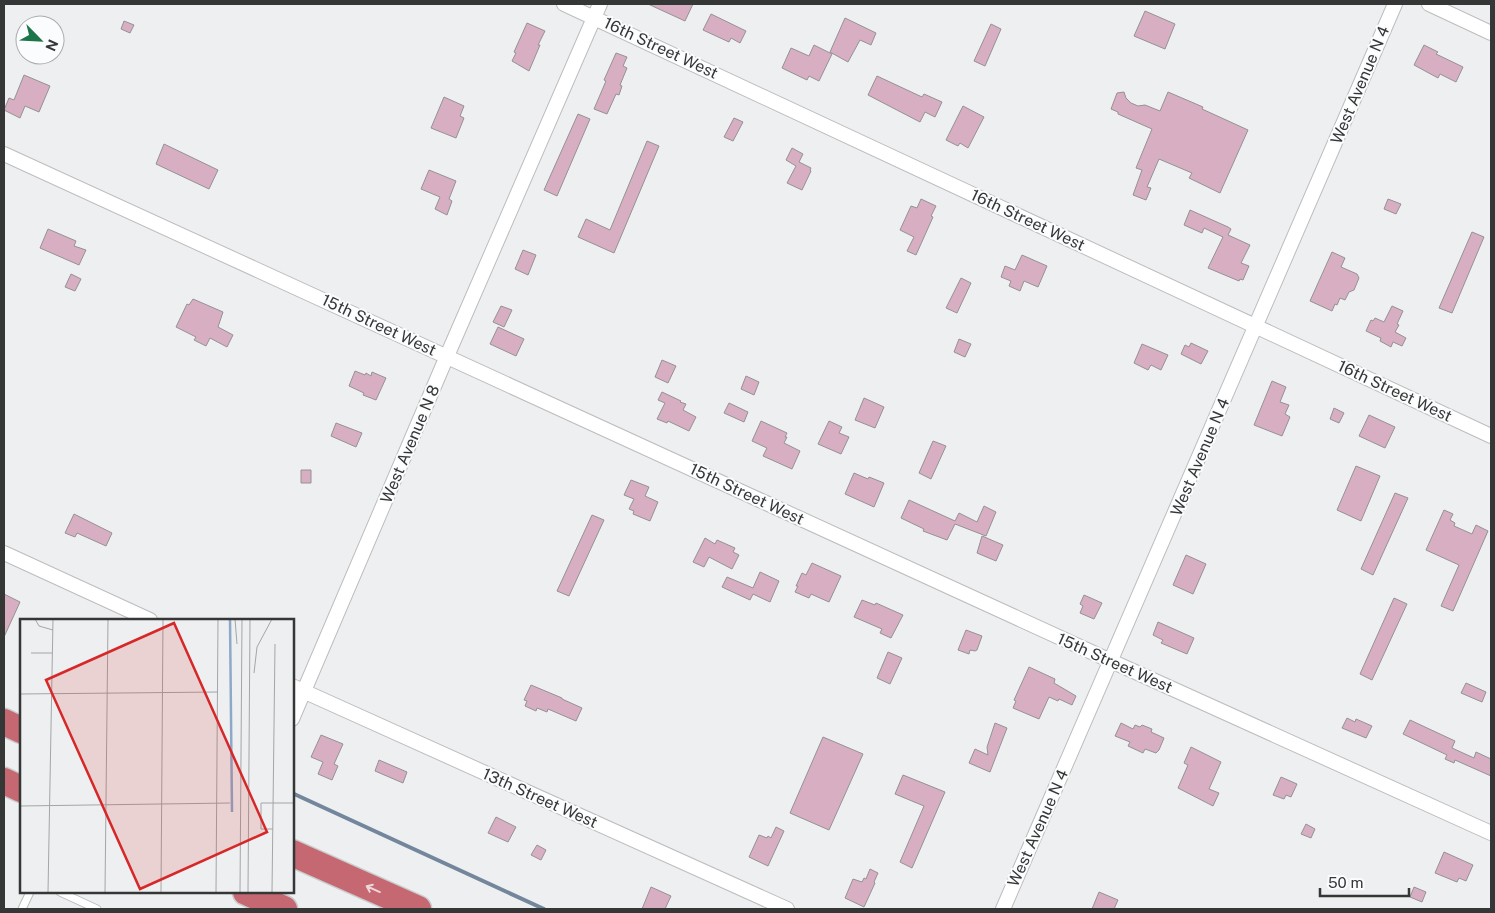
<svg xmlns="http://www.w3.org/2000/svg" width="1495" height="913" viewBox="0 0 1495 913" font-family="'Public Sans',sans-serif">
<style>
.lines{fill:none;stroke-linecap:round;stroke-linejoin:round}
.stream{stroke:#73869c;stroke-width:4}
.building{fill:#d8aec3;stroke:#949293}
.service-casing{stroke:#bdbdbf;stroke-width:9}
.minor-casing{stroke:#bdbdbf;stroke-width:16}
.motorway-casing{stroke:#cacbcb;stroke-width:29}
.service{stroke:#fff;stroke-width:7}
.minor{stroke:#fff;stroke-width:14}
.motorway{stroke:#c56872;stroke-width:26}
.oneway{stroke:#eed7da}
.labels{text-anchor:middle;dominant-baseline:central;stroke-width:4;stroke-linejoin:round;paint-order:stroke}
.street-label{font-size:16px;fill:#353636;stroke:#fbfcfd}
.inset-river{fill:none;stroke:#8ea9c8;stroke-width:2.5}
.inset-road{fill:none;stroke:#a4a5a6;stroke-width:1}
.view{fill:#d62828;fill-opacity:0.15;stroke:#d62828;stroke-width:2.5}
.inset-edge{fill:none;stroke:#353636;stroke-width:2.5}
</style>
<rect width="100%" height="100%" fill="#eeeff0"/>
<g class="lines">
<!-- stream -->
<path class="stream" d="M292 793 544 909"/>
</g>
<!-- building -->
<path class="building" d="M648 4H693L685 21Z
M1145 11 1175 24 1165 49 1134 36Z
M711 14 746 31 740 43 731 38 729 42 703 30Z
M845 18 876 33 871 45 860 40 848 62 830 52Z
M124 21 134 25 130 33 121 29Z
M527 23 545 31 538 45H540L529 71 512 61 516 53 514 52Z
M991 24 1001 29 985 66 974 61Z
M814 45 832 54 819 81 809 76 807 80 782 68 791 48 809 56Z
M1424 45 1438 52 1436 54 1463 67 1456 82 1440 74 1438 78 1414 65Z
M616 53 627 57 623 66 627 68 620 85 622 86 619 95 616 94 607 114 594 109 606 81 604 80Z
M24 75 50 86 39 112 25 106 20 118 4 110 9 98 14 100Z
M877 76 922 97 924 94 942 102 935 117 925 112 920 122 868 95Z
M1124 92 1126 98 1131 103 1138 106 1145 105 1160 111 1168 92 1203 107 1202 109 1248 130 1220 193 1189 178 1192 173 1159 159 1147 187 1151 188 1146 200 1133 195 1142 170 1136 168 1152 129 1118 114V112L1111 109 1117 93Z
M444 97 464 106 460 116 464 118 456 138 431 128Z
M963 106 984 117 968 148 960 143 958 146 946 140Z
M578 114 590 119 557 196 544 190Z
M734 118 743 122 733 141 724 137Z
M647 141 659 146 614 253 578 237 586 219 610 230Z
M164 144 218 170 209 189 156 164Z
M792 148 803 154 799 162 811 168 810 170 811 171 802 190 787 183 796 166 786 160Z
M429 170 456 181 449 199 452 201 447 215 435 209 440 197 421 189Z
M921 199 936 206 931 216 933 217 916 255 907 251 914 237 900 230 911 206 917 208Z
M1388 199 1401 204 1396 214 1384 209Z
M1190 210 1228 227 1231 229 1228 235 1250 245 1241 263 1249 266 1243 280 1240 279 1239 281 1208 268 1223 237 1204 228 1202 233 1184 225Z
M48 229 76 241 74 246 86 250 79 265 40 248Z
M1472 232 1484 237 1452 313 1439 308Z
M523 250 536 255 528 275 515 269Z
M1332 252 1345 258 1341 267 1357 274 1359 278 1354 290 1349 292 1345 300 1340 298 1337 305 1335 304 1332 311 1310 301Z
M1022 255 1047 266 1038 287 1024 281 1020 291 1009 286 1011 281 1001 277 1005 266 1015 270Z
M71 274 81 279 75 291 65 287Z
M961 278 971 283 957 313 946 308Z
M193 299 223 312 218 327 233 335 227 347 210 338 206 346 194 340 196 337 176 327 187 304 189 305Z
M501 306 512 310 504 327 493 322Z
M1392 306 1403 311 1397 324 1399 325 1395 332 1406 338 1402 346 1393 342 1391 347 1380 341 1381 338 1366 331 1371 320 1373 321 1375 318 1384 322Z
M498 327 524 339 516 356 490 344Z
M959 339 971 344 965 357 954 352Z
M1191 343 1208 351 1201 364 1181 354 1185 345 1189 347Z
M1142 344 1168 355 1161 370 1151 365 1148 370 1134 363Z
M662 360 676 366 668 383 655 377Z
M355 371 365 375 366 373 371 376 372 372 386 378 376 400 363 395 364 393 349 386Z
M746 376 759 382 754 395 741 389Z
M1272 381 1286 387 1280 402 1289 405 1285 414 1290 417 1282 436 1254 425Z
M662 392 681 401 680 402 686 404 683 410 696 417 689 431 668 421 667 423 657 419 665 403 658 400Z
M864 398 884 407 875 428 855 420Z
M729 403 748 412 744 422 724 413Z
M1334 408 1344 413 1339 423 1330 419Z
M1369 415 1395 427 1385 448 1359 436Z
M761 421 787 433 785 437H787L784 443 800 451 792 469 763 456 767 448 752 441Z
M829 421 842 427 839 433 849 437 841 454 818 444Z
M336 423 362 433 356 447 331 436Z
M933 441 946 446 931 479 919 473Z
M1356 466 1380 476 1361 521 1337 510Z
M301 470H311V483H301Z
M854 473 868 479 869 477 884 483 874 507 845 494Z
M631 480 649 487 645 496 658 502 650 521 633 514 634 511 629 509 634 499 624 495Z
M1395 493 1408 498 1373 575 1361 569Z
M909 500 955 521 959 513 977 522 984 506 996 512 986 536 955 524 947 540 923 531 924 529 901 518Z
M1444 510 1453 514 1450 520 1455 523 1454 526 1472 534 1476 525 1488 531 1453 611 1441 606 1459 565 1426 550Z
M74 514 112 533 106 546 77 533 75 537 65 533Z
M592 515 604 520 569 596 557 591Z
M982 536 1003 545 996 561 977 553Z
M705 538 715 544 717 540 735 548 733 552 739 555 732 569 709 557 704 567 693 562Z
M1186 555 1206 564 1193 594 1173 585Z
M812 563 841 576 829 602 811 594 809 598 795 592 798 586H796L802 573 806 575Z
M760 572 779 581 770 602 753 594 750 600 722 587 727 577 753 588Z
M4 594 20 602 4 637Z
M1084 595 1102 603 1094 619 1080 613 1083 606 1080 604Z
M1394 598 1407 604 1372 680 1360 674Z
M862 600 875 605 876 603 903 615 891 638 880 633 882 629 854 617Z
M1158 622 1194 638 1187 654 1161 643 1163 640 1153 635Z
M966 630 982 636 977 650 975 651 970 650 969 654 958 650Z
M888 652 902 658 890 684 877 678Z
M1029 667 1055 679 1054 683 1076 696 1072 705 1059 699 1058 701 1049 697 1039 719 1013 708 1016 701 1014 700Z
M1466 683 1486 692 1482 702 1461 693Z
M531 685 562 698V699L582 708 576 721 548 709 547 712 537 708 536 711 525 706 527 701 524 700Z
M1347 718 1355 722 1356 719 1372 726 1366 738 1342 728Z
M1410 720 1455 741 1452 748 1474 758 1476 752 1491 759V776L1455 760 1454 763 1445 759 1447 755 1403 734Z
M995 723 1007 728 990 772 969 763 975 749 988 755 987 747Z
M1121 723 1133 729 1135 725 1140 727 1142 725 1152 729 1151 732 1164 738 1159 750 1156 753 1145 749 1143 753 1128 746 1130 742 1115 736Z
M321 735 343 744 334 764 338 766 332 780 318 774 323 762 311 757Z
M823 737 863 754 829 830 790 813Z
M1191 747 1221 762 1209 789 1219 793 1213 806 1178 788 1188 765 1184 763Z
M379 760 407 772 403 783 375 771Z
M903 775 945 792 912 868 900 862 924 806 895 794Z
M1281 777 1297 784 1291 797 1286 795 1284 799 1273 795Z
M496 817 516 827 508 842 488 833Z
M1306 824 1315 829 1311 838 1301 834Z
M776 827 784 831 768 866 749 857 759 835 767 838 768 836 771 838Z
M537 845 546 850 541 860 531 855Z
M1444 852 1473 865 1466 881 1459 878 1457 882 1435 873Z
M870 869 878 873 874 882 875 883 864 907 845 898 853 879 862 882 864 878 866 879Z
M651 887 671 896 665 909H642Z
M1414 887 1426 892 1422 902 1410 897Z
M1099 892 1118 900 1114 909H1092Z"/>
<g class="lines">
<defs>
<path id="service" d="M60 892 97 909
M22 909 30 892"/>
<path id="minor" d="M564 4 1491 436
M1429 4 1491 33
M4 154 1111 661 1491 833
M4 553 150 620
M292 686 787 909
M292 719 447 356 600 4
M1003 909 1395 4"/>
<path id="motorway" d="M4 722 21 730
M4 781 21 789
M292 853 418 909
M246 892 284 909"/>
</defs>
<!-- service casing -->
<use href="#service" class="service-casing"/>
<!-- minor casing -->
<use href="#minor" class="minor-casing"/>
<!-- motorway casing -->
<use href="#motorway" class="motorway-casing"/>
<!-- service -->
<use href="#service" class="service"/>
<!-- minor -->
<use href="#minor" class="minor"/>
<!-- motorway -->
<use href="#motorway" class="motorway"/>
</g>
<!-- one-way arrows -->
<defs><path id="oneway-shaft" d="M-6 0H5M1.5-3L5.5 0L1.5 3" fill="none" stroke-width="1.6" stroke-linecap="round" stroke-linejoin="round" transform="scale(1.25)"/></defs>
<use class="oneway" href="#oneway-shaft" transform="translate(373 889) rotate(-156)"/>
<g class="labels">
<!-- street labels -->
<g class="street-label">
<text transform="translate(661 48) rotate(25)">16th Street West</text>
<text transform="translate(1360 85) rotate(-67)">West Avenue N 4</text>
<text transform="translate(1028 220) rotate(25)">16th Street West</text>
<text transform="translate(379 325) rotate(25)">15th Street West</text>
<text transform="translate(1395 391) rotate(25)">16th Street West</text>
<text transform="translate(410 444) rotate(-67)">West Avenue N 8</text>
<text transform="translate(1200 457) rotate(-67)">West Avenue N 4</text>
<text transform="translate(747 494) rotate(25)">15th Street West</text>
<text transform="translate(1115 663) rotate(24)">15th Street West</text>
<text transform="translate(540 798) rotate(24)">13th Street West</text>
<text transform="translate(1038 828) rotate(-66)">West Avenue N 4</text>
</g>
</g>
<!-- overview -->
<g transform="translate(20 619)">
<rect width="274" height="274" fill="#eeeff0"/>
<path class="inset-river" d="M210 0 212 193"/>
<path class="inset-road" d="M15 0 19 7 33 11M215 0 217 25M11 34H32M234 54 237 28 252 0M0 75 198 73M0 187 210 184M253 210H241V184H274M28 273 33 0M85 273 88 0M141 273 143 0M196 273 198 0M220 273 222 0M228 273 230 0M252 273 255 25"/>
<path class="view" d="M154 4 247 213 120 270 26 61Z"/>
<rect width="274" height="274" class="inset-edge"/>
</g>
<!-- border -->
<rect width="1495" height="913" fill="none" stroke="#353636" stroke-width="10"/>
<!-- north arrow -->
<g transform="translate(40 40) rotate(114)"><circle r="24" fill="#fbfcfd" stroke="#acadad"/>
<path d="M0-4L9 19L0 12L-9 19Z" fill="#1b7549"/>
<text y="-8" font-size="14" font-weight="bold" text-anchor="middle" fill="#353636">N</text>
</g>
<!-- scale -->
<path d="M1320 888v8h89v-8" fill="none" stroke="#353636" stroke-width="2.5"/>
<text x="1328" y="888" font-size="15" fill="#353636" stroke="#fbfcfd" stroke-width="4" paint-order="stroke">50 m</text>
</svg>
